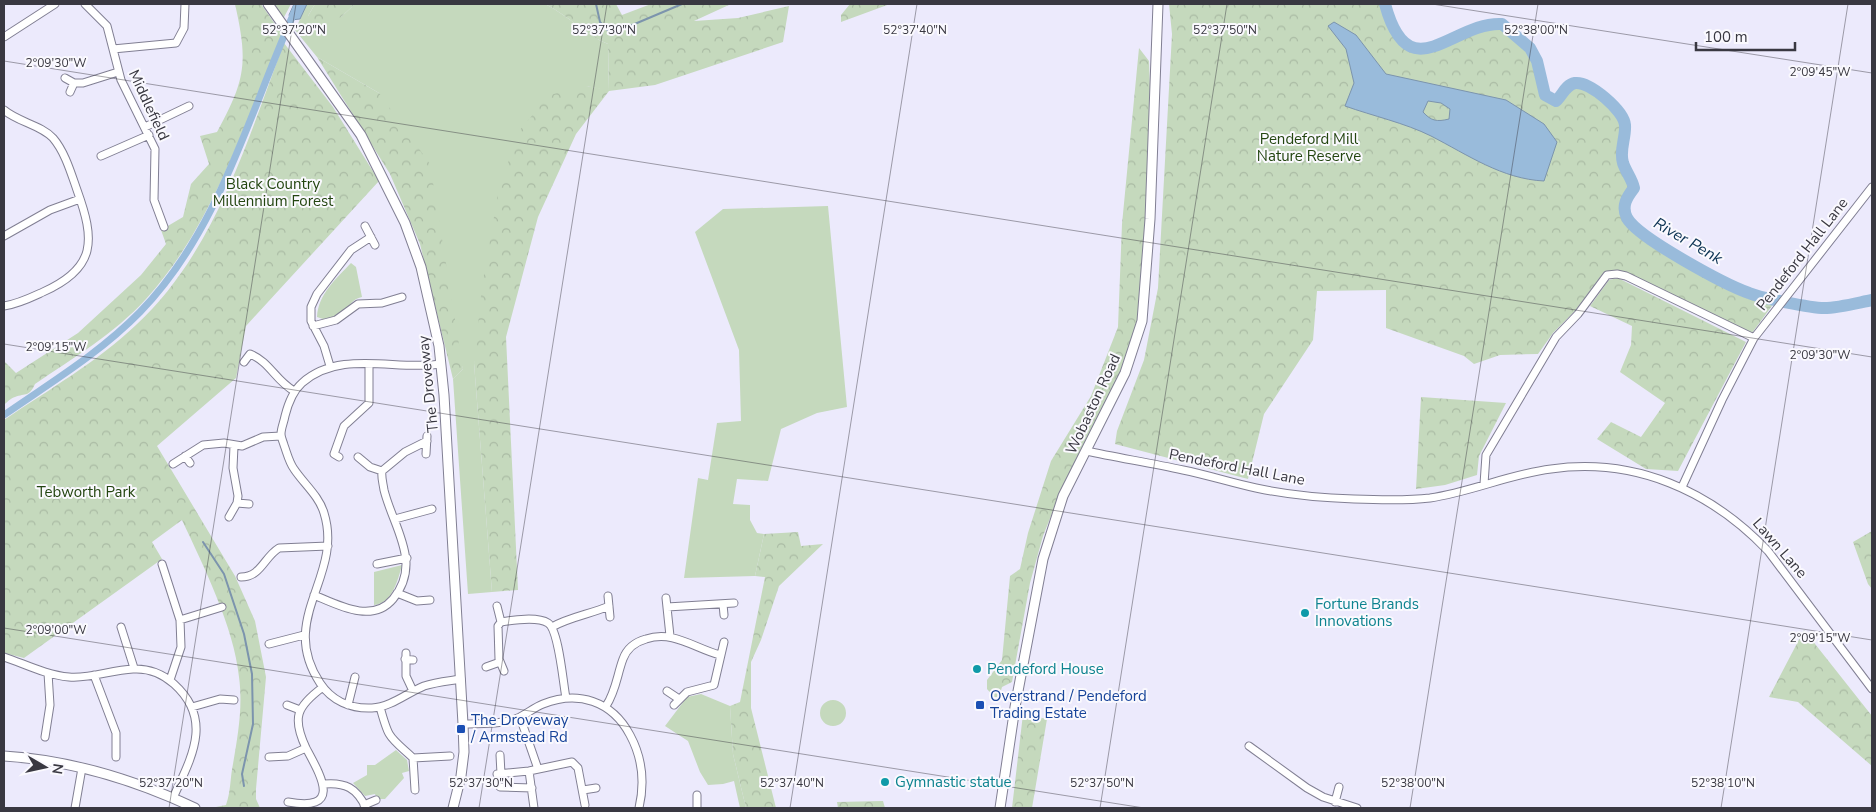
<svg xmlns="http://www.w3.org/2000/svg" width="1876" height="812" viewBox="0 0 1876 812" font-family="'Nunito Sans',sans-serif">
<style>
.grass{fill:#c5d9bd}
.forest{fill:url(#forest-crowns)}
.water{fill:#99bbdb;stroke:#7c94ad;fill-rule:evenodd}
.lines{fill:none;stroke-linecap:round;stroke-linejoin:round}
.stream{stroke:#7c94ad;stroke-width:2}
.canal{stroke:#99bbdb;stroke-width:7}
.river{stroke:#99bbdb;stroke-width:12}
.minor-casing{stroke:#817f93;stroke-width:9}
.tertiary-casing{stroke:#817f93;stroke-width:11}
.minor{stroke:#fff;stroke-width:7}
.tertiary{stroke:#fff;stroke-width:9}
.ticks{fill:none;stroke:#393841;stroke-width:1;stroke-opacity:0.45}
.culture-dot{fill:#0f9aa8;stroke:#faf9fe;stroke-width:2}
.transit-dot{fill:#1a4fb4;stroke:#faf9fe;stroke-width:2}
.labels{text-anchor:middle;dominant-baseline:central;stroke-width:4;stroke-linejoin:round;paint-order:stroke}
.street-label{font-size:15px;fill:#393841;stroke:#faf9fe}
.park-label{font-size:15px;fill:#234510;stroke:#faf9fe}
.culture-label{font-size:15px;fill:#0d838f;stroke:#faf9fe;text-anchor:start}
.transit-label{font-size:15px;fill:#164399;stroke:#faf9fe;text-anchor:start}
.water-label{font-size:16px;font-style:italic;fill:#0c3353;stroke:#faf9fe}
.ticks-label{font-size:12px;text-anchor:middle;fill:#393841;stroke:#faf9fe;stroke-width:4;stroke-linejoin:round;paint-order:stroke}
</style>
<defs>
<pattern id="forest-crowns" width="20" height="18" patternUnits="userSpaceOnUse" patternTransform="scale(1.25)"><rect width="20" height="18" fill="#c5d9bd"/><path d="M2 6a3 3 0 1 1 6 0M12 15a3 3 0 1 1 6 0" fill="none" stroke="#aabba4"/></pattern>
</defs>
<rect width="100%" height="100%" fill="#eceafc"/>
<!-- grass -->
<path class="grass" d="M274 4H291L283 19Z
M307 4H315L308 16 341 17 355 4H545C568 15 585 35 608 44L609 91 587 86 474 363 492 592 468 594 453 379 463 369 379 93 317 57 295 30Z
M828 206 847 407 817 413 781 429 768 481 737 479 733 504 750 505V520L757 533 764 534 755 576 684 578 698 478 708 480 717 423 741 421 739 350 695 232 723 209Z
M351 263 356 267 362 297C352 299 350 306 343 312 338 317 329 318 323 319L317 317C318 294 337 278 351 263Z
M402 565C398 579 393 603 374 605V572Z
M701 694 730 706 733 754 746 808H740L734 781 723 784 708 785 700 772 688 741 665 726 687 697Z
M820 713a13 13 0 1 1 26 0a13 13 0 1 1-26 0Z
M396 750 407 760 409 771 402 773 404 778 385 799H377L375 794 365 796 353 783 367 775V765H375Z"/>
<!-- forest -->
<path class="forest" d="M235 4H261L282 34C244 125 213 225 146 299 114 334 73 358 35 384 29 397 26 393 15 397 11 398 7 402 4 405V361L16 373 78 333 141 275 166 244 161 230 183 217 191 184 209 164 200 136 217 132C246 79 248 62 235 4Z
M315 4H355L341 17 320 25 308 16Z
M545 4H616L622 15 651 4H731L694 21 738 18 789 6 783 42 655 85 609 91 576 134 538 217 506 337 518 590 492 592 474 363 482 286 499 188 519 131 549 95 587 86 609 90 608 44C585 35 568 15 545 4Z
M850 4H890L841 22V15Z
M1169 4H1385C1411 93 1452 20 1502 24 1511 31 1522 38 1529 47 1543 63 1534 94 1556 101L1567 87 1579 83 1588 87 1619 109 1625 127 1622 154 1634 188C1626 197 1621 207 1627 219 1638 237 1729 287 1751 294 1759 296 1768 297 1777 299L1752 333 1624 272 1616 270 1604 272 1575 311 1553 333 1538 354 1500 355 1474 364 1464 356 1386 328V290L1317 291 1313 340 1264 414 1248 479 1115 444 1117 431 1144 360 1158 288 1172 34Z
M284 43 333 107 379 181 246 326 236 378 157 446 235 576 255 621 266 677 256 789V799L260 808H219L216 807 226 805C231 791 230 778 233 764 238 735 243 706 239 677 234 627 203 565 182 520L152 542 162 559 24 658 4 653V420C48 390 97 362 136 325 215 252 247 141 284 43Z
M1139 48 1149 61 1150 89 1146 220 1138 321 1121 372 1059 496 1043 536 1030 583 1012 682 1002 687 999 697H994L987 689V680L1002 660 1010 576 1020 569 1028 533 1051 461 1091 396 1118 327 1122 224Z
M317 57 379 93 430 164 463 369 453 379 420 244 390 174Z
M1618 278 1746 342 1678 471 1646 469 1597 439 1611 422 1641 437 1665 403 1620 372 1631 345 1632 326 1590 306 1609 280Z
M1421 397 1506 403 1479 456 1477 475 1445 485 1416 489Z
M1872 531V589L1868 584 1853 542Z
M798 532 801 546 823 544 779 586 761 640 751 662V708L776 808H746L733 754 730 706 740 702 765 577 755 576 764 534Z
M1804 630 1872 716V766L1798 702 1769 697Z
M1023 714 1047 719 1032 808H1012Z
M883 801 885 808H838L837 802Z"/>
<!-- water -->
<path class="water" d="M294 4H307L300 19 291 20 289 15Z
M1334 22 1356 35 1386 74 1506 100 1544 124 1557 142 1544 181C1502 179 1468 155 1431 136 1405 123 1373 116 1345 106L1354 83 1346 49 1328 26ZM1428 101 1441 103 1450 109 1449 119C1437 122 1431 121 1423 112Z"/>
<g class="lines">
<!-- stream -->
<path class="stream" d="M596 4 600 22 611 34 682 4
M203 542 224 574 244 634 252 674 253 724 242 774 244 786"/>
<!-- canal -->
<path class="canal" d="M4 415C50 383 100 353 140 312 222 228 250 108 298 4"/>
<!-- river -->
<path class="river" d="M1385 4C1409 93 1453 21 1502 24L1530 48 1537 61 1545 95 1556 101C1563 95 1565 85 1575 83 1590 81 1624 111 1625 125 1626 138 1619 150 1623 163 1626 172 1632 179 1634 188 1627 197 1621 206 1627 218 1638 238 1726 285 1749 293 1761 298 1811 308 1824 308 1839 308 1857 303 1872 300"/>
<defs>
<path id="minor" d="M85 4 107 26 121 80 155 149 154 200 164 227
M4 37 55 4
M113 49 176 43 184 28 185 4
M65 78 74 83 70 92
M74 83H83L118 72
M4 110C18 122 41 125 53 138 65 152 71 173 77 190 95 240 97 268 43 292 30 298 18 304 4 306
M145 127 189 106
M101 156 149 135
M365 226 375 245
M4 236 50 210 80 199
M313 326 336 320 358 304 382 303 402 297
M244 362 250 354C270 362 275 380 294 391
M441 364C396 371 340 349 302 383 293 391 288 404 285 416 284 422 281 428 281 434 281 438 283 441 284 445 287 453 289 462 294 469 304 484 319 496 324 513 344 577 277 618 320 683 332 701 351 709 372 708 391 707 407 693 424 686 436 682 449 681 461 679
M330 366 324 346 311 321V307L317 294 351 250 371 237
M1086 451C1119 458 1151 463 1183 470 1208 475 1232 483 1256 488 1288 495 1322 498 1354 499 1379 500 1405 501 1430 498 1471 492 1510 474 1551 469 1635 457 1711 491 1768 551L1872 689
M426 454 427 436
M185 456 190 463
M339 457 334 454 344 426 369 403V364
M358 457 370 467 382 471
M173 464 203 445 224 443 242 446 263 437 281 436
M382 471 405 452 427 441
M1484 484 1486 455 1556 337 1578 314 1607 275 1617 274 1626 276 1754 338
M1682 487 1722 400 1754 338 1872 187
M237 503 249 504
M229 517 237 503 238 496 233 468 234 446
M395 519 432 509
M162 564 180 620 181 647 170 680
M377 564 407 558
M241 577C261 577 264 557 279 548L328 546
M397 593 417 601 430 600
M314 595C338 605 372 624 393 599 423 563 393 527 384 490 383 483 381 477 382 471
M608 596 610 617
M666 598 670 636
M723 604 724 615
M497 606 501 622
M667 607 734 603
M180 620 222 607
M121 627 134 668
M552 627C569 617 591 614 609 606
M269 644 304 635
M406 653V676L413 691
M4 657C25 664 46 675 69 677 90 679 111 670 133 669 148 668 163 674 174 684 214 720 191 758 173 798
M405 659 413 660
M486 667 500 662
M504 671 499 659 498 626 501 622C513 620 537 616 548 623 559 630 563 683 566 698
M94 675 116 733V757
M667 691 679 699
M287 705 300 710
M348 705 355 677
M674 705 687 692 714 685 724 642
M606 706C616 691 617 675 623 659 627 648 635 642 646 639 673 630 694 648 720 655
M192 707 220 699 234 700
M380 707C389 740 389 736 413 758L415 790
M520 717 538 769
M463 724C482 723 503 725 520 717 528 713 535 707 543 704 578 690 612 701 630 735 643 759 645 782 639 808
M45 737 50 705 48 673
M1249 746 1307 788 1323 797 1357 808
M500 755 501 774
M269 757 288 756 306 748C292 718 296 707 323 687
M413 758 450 756
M529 771 534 808
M497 774 529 771 572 762 578 768 585 805
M324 784C345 782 357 788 366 808
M500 787 532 788
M583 790 596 788
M697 795V808
M288 802C343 812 321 776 306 748
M1335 802 1339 787
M364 805 376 800
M75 808 82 768"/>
<path id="tertiary" d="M268 4 361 135 405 223 421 267 439 346 444 395 463 724 464 752 461 776 453 808
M4 756C70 760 135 780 195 808
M1000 808 1015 707 1043 559 1063 496 1125 373 1142 321 1150 219 1158 4"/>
</defs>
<!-- minor casing -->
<use href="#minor" class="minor-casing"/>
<!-- tertiary casing -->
<use href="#tertiary" class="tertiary-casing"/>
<!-- minor -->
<use href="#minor" class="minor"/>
<!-- tertiary -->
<use href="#tertiary" class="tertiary"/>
</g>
<!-- ticks -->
<path class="ticks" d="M1432 4 1872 73M4 61 1872 357M4 344 1872 640M4 628 1144 808M169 808 296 4M479 808 607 4M790 808 917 4M1100 808 1227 4M1410 808 1538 4M1721 808 1848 4"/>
<!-- markers -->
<g class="culture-dot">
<circle cx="1305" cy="613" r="5"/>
<circle cx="977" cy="669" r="5"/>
<circle cx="885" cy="782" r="5"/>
</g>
<g class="transit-dot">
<rect x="975" y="700" width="10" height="10" rx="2.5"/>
<rect x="456" y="724" width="10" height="10" rx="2.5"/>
</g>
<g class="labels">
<!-- street labels -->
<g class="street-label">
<text transform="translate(149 105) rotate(65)">Middlefield</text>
<text transform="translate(1802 254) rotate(-52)">Pendeford Hall Lane</text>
<text transform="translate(428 384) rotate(-96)">The Droveway</text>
<text transform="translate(1093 404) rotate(-65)">Wobaston Road</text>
<text transform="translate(1237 467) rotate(11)">Pendeford Hall Lane</text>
<text transform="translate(1780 548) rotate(49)">Lawn Lane</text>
</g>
<!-- park labels -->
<g class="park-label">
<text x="1309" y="139">Pendeford Mill<tspan x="1309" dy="17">Nature Reserve</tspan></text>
<text x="273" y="184">Black Country<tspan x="273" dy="17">Millennium Forest</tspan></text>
<text x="86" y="492">Tebworth Park</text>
</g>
<!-- culture labels -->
<g class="culture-label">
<text x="1315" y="604">Fortune Brands<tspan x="1315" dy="17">Innovations</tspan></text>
<text x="987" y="669">Pendeford House</text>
<text x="895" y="782">Gymnastic statue</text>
</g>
<!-- transit labels -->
<g class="transit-label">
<text x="990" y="696">Overstrand / Pendeford<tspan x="990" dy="17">Trading Estate</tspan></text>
<text x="471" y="720">The Droveway<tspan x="471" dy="17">/ Armstead Rd</tspan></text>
</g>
<!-- water labels -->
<g class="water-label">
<text transform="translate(1688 241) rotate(30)">River Penk</text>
</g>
</g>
<g class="ticks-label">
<text x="294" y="34">52°37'20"N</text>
<text x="604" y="34">52°37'30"N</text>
<text x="915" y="34">52°37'40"N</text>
<text x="1225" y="34">52°37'50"N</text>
<text x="1536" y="34">52°38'00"N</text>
<text x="56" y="67">2°09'30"W</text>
<text x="1820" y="76">2°09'45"W</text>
<text x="56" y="351">2°09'15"W</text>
<text x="1820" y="359">2°09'30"W</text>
<text x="56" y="634">2°09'00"W</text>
<text x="1820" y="642">2°09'15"W</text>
<text x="171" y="787">52°37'20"N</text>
<text x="481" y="787">52°37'30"N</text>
<text x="792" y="787">52°37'40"N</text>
<text x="1102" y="787">52°37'50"N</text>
<text x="1413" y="787">52°38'00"N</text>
<text x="1723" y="787">52°38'10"N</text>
</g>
<!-- border -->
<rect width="1876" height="812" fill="none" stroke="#393841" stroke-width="10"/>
<!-- north arrow -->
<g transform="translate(45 767) rotate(99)" stroke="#faf9fe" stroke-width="4" paint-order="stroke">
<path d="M0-4L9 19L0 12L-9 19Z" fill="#393841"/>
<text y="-8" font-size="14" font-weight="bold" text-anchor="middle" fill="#393841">N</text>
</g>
<!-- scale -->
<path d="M1696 42v8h99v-8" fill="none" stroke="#393841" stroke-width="2.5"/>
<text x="1704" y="42" font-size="15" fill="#393841" stroke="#faf9fe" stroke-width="4" paint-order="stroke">100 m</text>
</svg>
